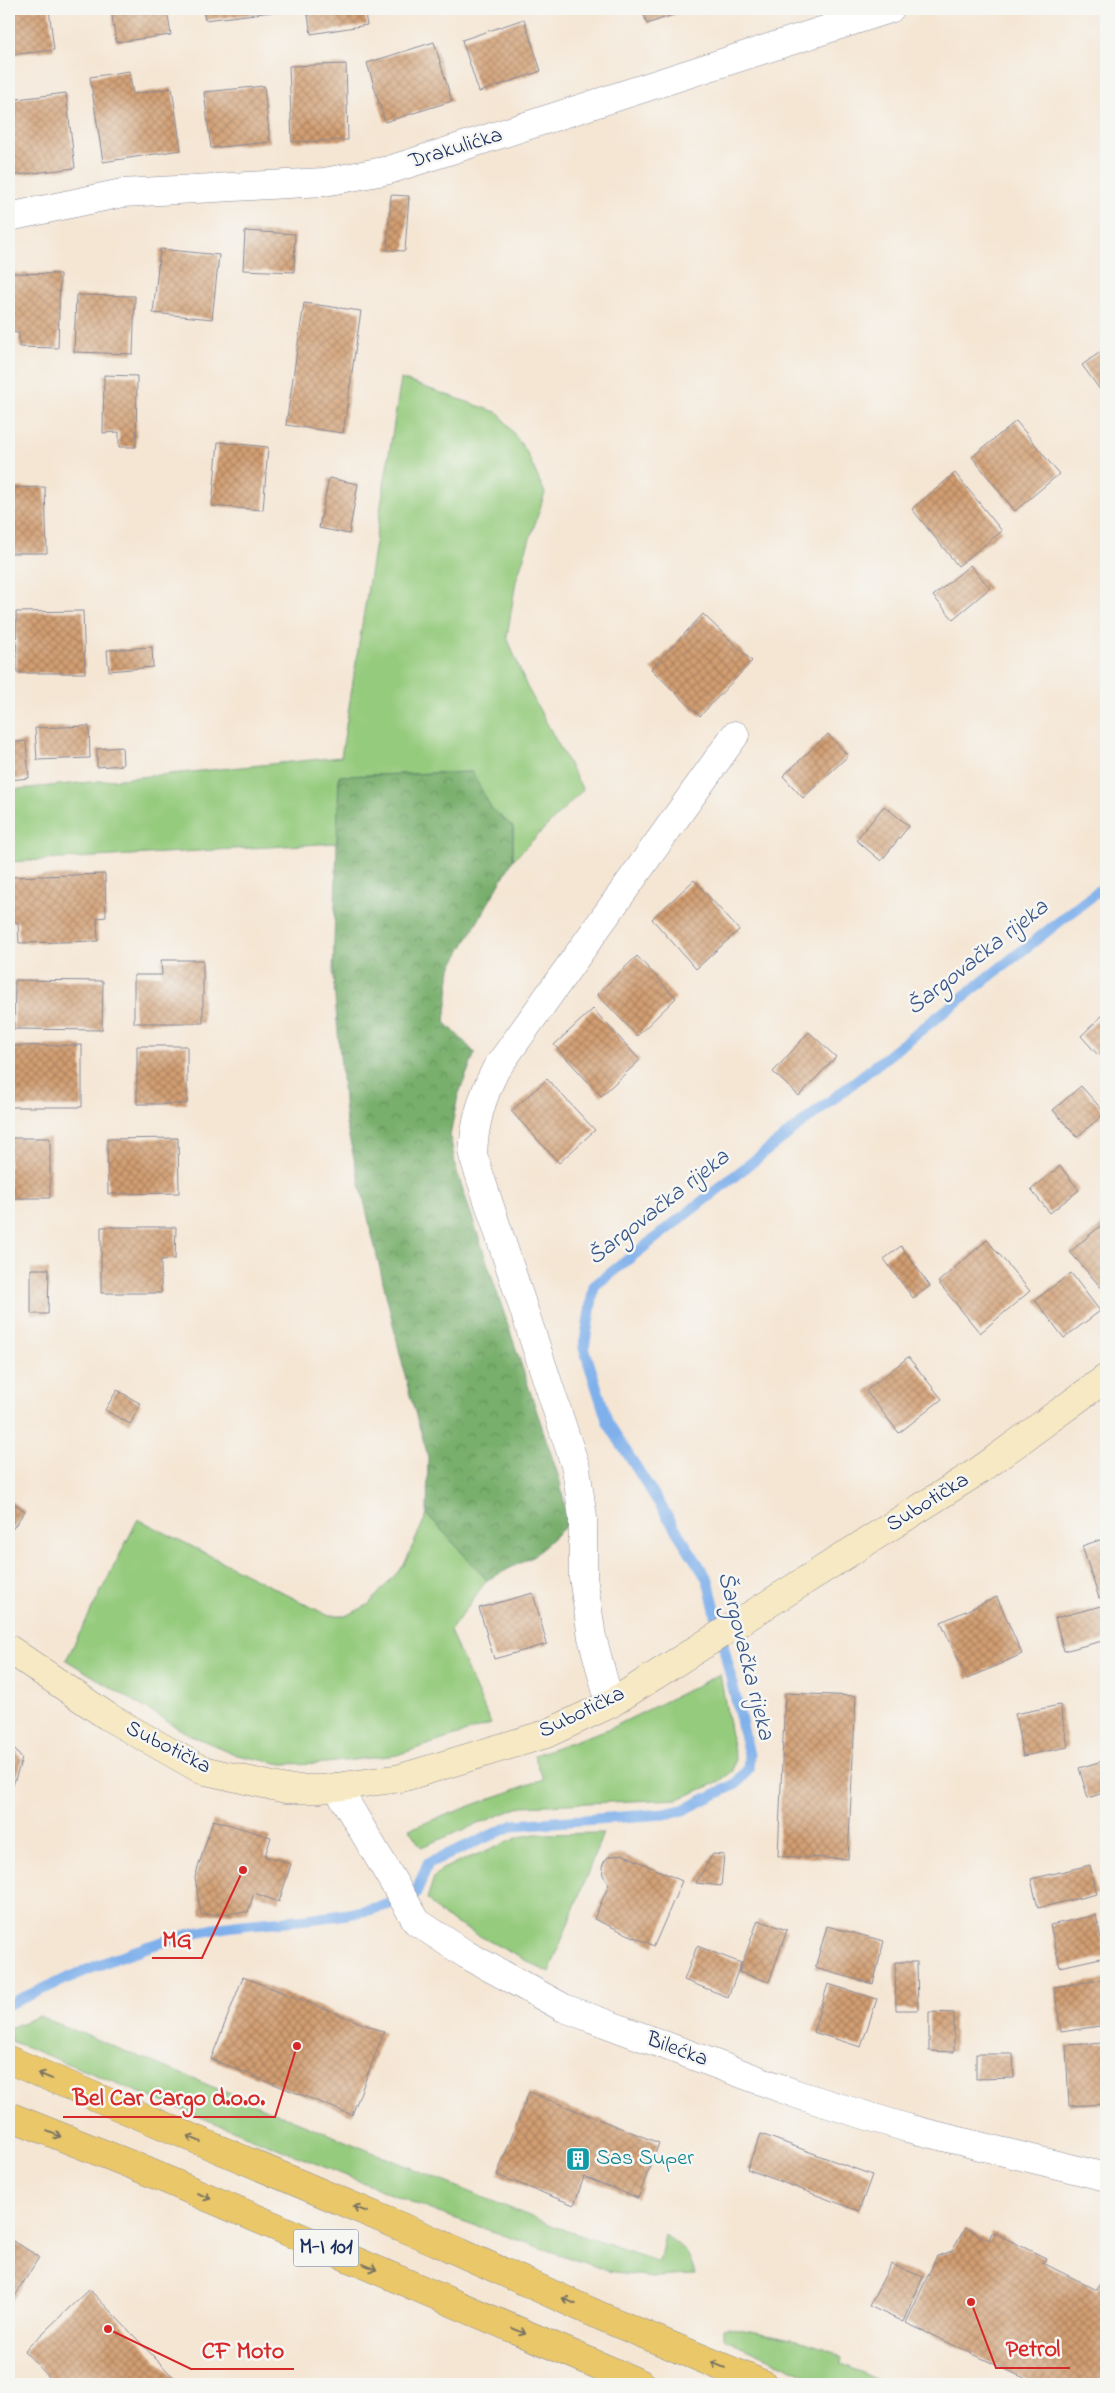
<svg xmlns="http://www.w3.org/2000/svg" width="1115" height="2393" viewBox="0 0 1115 2393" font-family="'Indie Flower',sans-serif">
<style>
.grass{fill:#95cb7d;stroke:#587d6e}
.forest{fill:url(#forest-crowns);stroke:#4a6f65}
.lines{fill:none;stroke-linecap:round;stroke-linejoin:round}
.stream{stroke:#7fb0eb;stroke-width:11}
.building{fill:url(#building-cross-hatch)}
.street-casing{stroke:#888a99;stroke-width:29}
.secondary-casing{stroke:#888a99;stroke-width:29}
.primary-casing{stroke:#888a99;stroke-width:29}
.street{stroke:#fff;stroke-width:28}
.secondary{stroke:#f7e9c3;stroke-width:28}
.primary{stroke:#eac769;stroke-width:28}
.oneway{stroke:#787363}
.labels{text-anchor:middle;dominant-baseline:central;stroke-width:5;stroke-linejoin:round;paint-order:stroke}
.shield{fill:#f6f6f2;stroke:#5d6b8a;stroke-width:1}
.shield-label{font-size:21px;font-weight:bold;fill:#1b2f5e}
.street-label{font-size:22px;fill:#1b2f5e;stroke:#f6f6f2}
.culture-label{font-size:22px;fill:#0d838f;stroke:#f6f6f2;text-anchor:start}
.water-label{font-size:24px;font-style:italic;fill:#395688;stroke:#f6f6f2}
.leader{fill:none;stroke:#d62828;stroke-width:2}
.callout-dot{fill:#d62828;stroke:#f6f6f2;stroke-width:2}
.callout-label{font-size:24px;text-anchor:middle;font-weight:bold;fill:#d62828;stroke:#f6f6f2;stroke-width:5;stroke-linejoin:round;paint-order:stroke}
</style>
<defs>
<pattern id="forest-crowns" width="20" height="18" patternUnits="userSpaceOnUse" patternTransform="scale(1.25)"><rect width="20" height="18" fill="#78af6c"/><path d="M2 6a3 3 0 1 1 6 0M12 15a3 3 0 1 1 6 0" fill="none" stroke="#628f5c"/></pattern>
<pattern id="building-cross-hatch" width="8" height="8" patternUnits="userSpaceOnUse" patternTransform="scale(1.25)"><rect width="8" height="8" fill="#d29e71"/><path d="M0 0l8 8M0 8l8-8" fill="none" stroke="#aa8160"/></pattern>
</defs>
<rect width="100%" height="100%" fill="#f6f6f2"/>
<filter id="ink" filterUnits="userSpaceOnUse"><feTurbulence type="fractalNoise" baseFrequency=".02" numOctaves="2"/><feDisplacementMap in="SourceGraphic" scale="10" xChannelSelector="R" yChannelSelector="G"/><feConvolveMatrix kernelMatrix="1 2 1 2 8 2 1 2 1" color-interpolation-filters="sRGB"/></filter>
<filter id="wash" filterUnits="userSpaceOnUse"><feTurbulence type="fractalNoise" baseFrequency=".0096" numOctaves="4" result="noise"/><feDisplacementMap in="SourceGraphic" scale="20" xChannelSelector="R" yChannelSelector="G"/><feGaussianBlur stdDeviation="1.12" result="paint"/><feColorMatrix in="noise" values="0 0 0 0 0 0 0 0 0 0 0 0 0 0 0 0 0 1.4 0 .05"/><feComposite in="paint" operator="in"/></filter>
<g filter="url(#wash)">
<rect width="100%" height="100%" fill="#f5e6d4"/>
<!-- grass -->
<path class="grass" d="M401 379 499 413 526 451 545 493 516 581 507 637 526 685 583 790 513 860V827L491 808 471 772 339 776 337 843 9 862V790L341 757Z
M427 1514 487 1580 450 1631 491 1724 397 1755 326 1763 282 1764 237 1755 188 1734 66 1660 138 1519 327 1615H348L368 1605 404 1565Z
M720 1674 735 1758 733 1771 717 1783 678 1799 522 1806 421 1847 409 1829 543 1779 534 1755 611 1728Z
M603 1833 549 1973 444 1917 427 1899 434 1877 442 1869 519 1837 536 1834Z
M39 2016 556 2227 659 2262 665 2235C683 2248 690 2252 695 2275L653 2277 608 2271 436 2212 9 2040V2028Z
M728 2327C757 2333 818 2340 841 2357L840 2363 887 2384H826L723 2338V2328Z"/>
<!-- forest -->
<path class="forest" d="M472 772 491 808 513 827V860L451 968 445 1022 475 1053 458 1096 450 1135 456 1169 560 1481 568 1524 534 1556 487 1580 427 1514 428 1456 409 1392 346 1124 333 975 339 776Z"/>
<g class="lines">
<!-- stream -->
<path class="stream" d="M9 2004C76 1975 143 1942 215 1929 282 1917 354 1924 416 1893L428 1863 514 1825 664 1814 683 1810 736 1784 748 1769 749 1755 708 1580 608 1423 584 1348 594 1286 1106 885"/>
</g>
<g id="blocks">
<!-- building -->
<path class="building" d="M9 9H49L54 50 9 55Z
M111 9H167L171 35 116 42Z
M203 9H279L280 11 205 20Z
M307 9H364L367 25 311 34Z
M642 9H690L647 24Z
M524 19 541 71 479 92 462 40Z
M434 42 452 101 385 122 367 63Z
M346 64 348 140 292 142 289 66Z
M129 71 133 94 172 88 181 150 103 162 90 77Z
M264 86 270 142 211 148 204 92Z
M66 93 75 168 9 176V100Z
M391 195 409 196 405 251 387 250Z
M245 231 295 234 294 272 243 270Z
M160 249 219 255 212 319 153 313Z
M9 273 60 274 58 348 19 347V333L9 332Z
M76 295 135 296 133 354 74 352Z
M304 303 361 311 343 433 286 425Z
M1106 348V398L1082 365Z
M104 375 137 376 136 447H119V432L103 433Z
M1016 421 1059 474 1015 511 972 457Z
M218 442 268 447 263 510 212 506Z
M955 473 1002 531 958 566 912 509Z
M329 478 358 484 349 534 319 528Z
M45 487 47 553H9V488Z
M970 565 990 588 953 619 933 596Z
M83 611 85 673H17L16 612Z
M703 614 752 661 700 716 651 669Z
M152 647 153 667 109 671 107 650Z
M89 726 90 758 37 760 35 728Z
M828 734 848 756 803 798 783 776Z
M26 741 29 778 9 780V743Z
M122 747 123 765 97 767V749Z
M884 806 909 826 881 861 856 840Z
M105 874 106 917 97 918 98 941 19 943 18 922H9V877Z
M694 880 739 930 696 969 652 919Z
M637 956 676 998 637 1036 597 994Z
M161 960H203V1023H134V975H162Z
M15 980 103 981 102 1030 14 1029Z
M593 1009 640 1060 601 1096 554 1045Z
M1106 1012V1048L1098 1055 1081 1036Z
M809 1032 836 1057 799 1096 773 1072Z
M82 1045V1107H9V1046Z
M137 1046H187V1104H137Z
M547 1079 595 1130 559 1163 511 1111Z
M1081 1086 1105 1113 1077 1137 1053 1110Z
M9 1138H50V1198H9Z
M178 1138 179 1193 108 1194 107 1139Z
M1060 1166 1079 1190 1050 1213 1031 1190Z
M1106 1221V1293L1070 1252Z
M101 1227H176L175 1259 161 1260V1293H101Z
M987 1240 1030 1291 980 1333 938 1282Z
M901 1246 930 1286 913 1298 884 1259Z
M31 1269H49L48 1314H31Z
M1071 1273 1100 1311 1064 1338 1035 1300Z
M908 1357 942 1399 899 1433 866 1391Z
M117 1390 141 1404 130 1424 105 1410Z
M9 1500 25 1511 9 1534Z
M1106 1538V1596L1099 1598 1082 1546Z
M533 1593 547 1644 494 1659 479 1608Z
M997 1597 1022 1654 967 1679 941 1622Z
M1105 1605 1106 1640 1064 1651 1055 1618Z
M785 1693 856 1696 848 1859 778 1856Z
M1060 1705 1068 1747 1023 1756 1015 1714Z
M9 1742 22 1759 9 1797Z
M1102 1761 1106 1777V1792L1088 1798 1079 1768Z
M213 1820 271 1837 265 1856 291 1864 279 1902 254 1893 248 1912 201 1915 195 1877Z
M622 1854 682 1881 654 1946 594 1919 609 1884 603 1875 602 1867 604 1862 608 1857Z
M713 1854 724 1855 721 1886 696 1883Z
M1090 1865 1097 1894 1038 1908 1031 1879Z
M1096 1915 1105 1957 1060 1967 1050 1925Z
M758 1920 787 1930 769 1982 739 1972Z
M827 1926 884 1941 873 1984 815 1968Z
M697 1946 741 1963 728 1997 684 1980Z
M895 1962H917L918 2010H896Z
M243 1977 384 2032 352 2115 211 2059Z
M1106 1979V2025L1061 2032 1054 1987Z
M828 1984 877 1999 861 2047 813 2032Z
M929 2012 954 2013V2052L929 2051Z
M1106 2043V2104L1069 2106 1066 2045Z
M976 2054H1013L1014 2078 976 2079Z
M529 2092 659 2143 638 2198 584 2177 574 2205 497 2175Z
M761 2134 872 2175 859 2211 747 2169Z
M965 2228 989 2240 992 2232 1046 2258 1043 2263 1097 2290 1106 2272V2384H1037L906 2323 937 2256 952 2251Z
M9 2238 39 2257 9 2306Z
M891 2264 923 2277 903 2322 869 2306Z
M89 2289 180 2384H56L24 2351Z"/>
</g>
</g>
<g filter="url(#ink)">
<use href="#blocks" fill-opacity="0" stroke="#888a99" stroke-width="1"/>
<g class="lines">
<defs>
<path id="street" d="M9 217 122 193 324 182 389 170 890 9
M610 1704 592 1637 583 1577V1518L576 1468 473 1155C474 1125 482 1096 496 1069L735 735
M337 1787 417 1922 467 1955 564 2008 799 2095 907 2128 1106 2177"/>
<path id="secondary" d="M9 1649 107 1716 202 1770 286 1789H321L401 1778 546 1734 610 1704 980 1470 1106 1378"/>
<path id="primary" d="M9 2060 437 2242 607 2319 763 2384
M9 2116 132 2165 642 2384"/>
</defs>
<!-- street casing -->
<use href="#street" class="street-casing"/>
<!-- secondary casing -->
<use href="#secondary" class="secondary-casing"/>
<!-- primary casing -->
<use href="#primary" class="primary-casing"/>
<!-- street -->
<use href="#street" class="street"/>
<!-- secondary -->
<use href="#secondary" class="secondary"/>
<!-- primary -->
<use href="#primary" class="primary"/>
</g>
<!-- one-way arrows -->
<defs><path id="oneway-shaft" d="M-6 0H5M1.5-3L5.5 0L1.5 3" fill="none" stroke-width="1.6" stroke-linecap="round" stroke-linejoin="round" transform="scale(1.25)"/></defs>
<g class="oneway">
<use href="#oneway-shaft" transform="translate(45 2076) rotate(-157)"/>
<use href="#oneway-shaft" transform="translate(54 2134) rotate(22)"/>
<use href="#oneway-shaft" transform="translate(194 2139) rotate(-157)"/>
<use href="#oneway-shaft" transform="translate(204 2196) rotate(23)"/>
<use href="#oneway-shaft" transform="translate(360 2209) rotate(-157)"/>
<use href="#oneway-shaft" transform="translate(370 2267) rotate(23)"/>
<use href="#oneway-shaft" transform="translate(569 2301) rotate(-156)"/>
<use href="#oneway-shaft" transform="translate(519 2331) rotate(23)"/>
<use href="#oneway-shaft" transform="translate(718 2365) rotate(-157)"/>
</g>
</g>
<!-- icons -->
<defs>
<symbol id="building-square" viewBox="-11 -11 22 22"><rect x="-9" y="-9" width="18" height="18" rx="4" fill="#0f9aa8" stroke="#f6f6f2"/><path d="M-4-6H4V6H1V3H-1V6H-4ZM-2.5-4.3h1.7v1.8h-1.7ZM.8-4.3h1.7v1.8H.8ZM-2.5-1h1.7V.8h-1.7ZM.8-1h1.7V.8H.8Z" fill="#fff"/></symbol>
</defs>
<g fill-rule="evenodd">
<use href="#building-square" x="564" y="2145" width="28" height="28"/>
</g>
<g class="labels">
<!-- shield labels -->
<rect class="shield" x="293.5" y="2229.5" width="65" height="37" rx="4"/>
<g class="shield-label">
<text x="326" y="2248">M-I 101</text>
</g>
<!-- street labels -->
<g class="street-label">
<text transform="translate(456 149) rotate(-17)">Drakulićka</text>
<text transform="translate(928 1503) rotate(-32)">Subotička</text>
<text transform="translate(582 1713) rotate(-26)">Subotička</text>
<text transform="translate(168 1748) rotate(27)">Subotička</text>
<text transform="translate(677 2050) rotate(20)">Bilećka</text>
</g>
<!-- culture labels -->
<g class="culture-label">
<text x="596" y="2159">Sas Super</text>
</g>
<!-- water labels -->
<g class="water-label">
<text transform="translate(978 958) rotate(-38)">Šargovačka rijeka</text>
<text transform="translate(659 1208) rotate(-38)">Šargovačka rijeka</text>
<text transform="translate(745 1656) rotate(76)">Šargovačka rijeka</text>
</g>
</g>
<!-- callouts -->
<path class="leader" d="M243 1870L202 1958H152M297 2046L275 2117H63M971 2302L996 2368H1070M108 2329L191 2369H294"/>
<g class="callout-dot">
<circle cx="243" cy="1870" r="5"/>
<circle cx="297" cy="2046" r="5"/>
<circle cx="971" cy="2302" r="5"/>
<circle cx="108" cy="2329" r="5"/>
</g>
<g class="callout-label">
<text x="177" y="1947">MG</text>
<text x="169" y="2105">Bel Car Cargo d.o.o.</text>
<text x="1033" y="2356">Petrol</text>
<text x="243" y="2358">CF Moto</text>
</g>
<!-- margin -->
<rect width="1115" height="2393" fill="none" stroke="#f6f6f2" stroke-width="30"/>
</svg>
